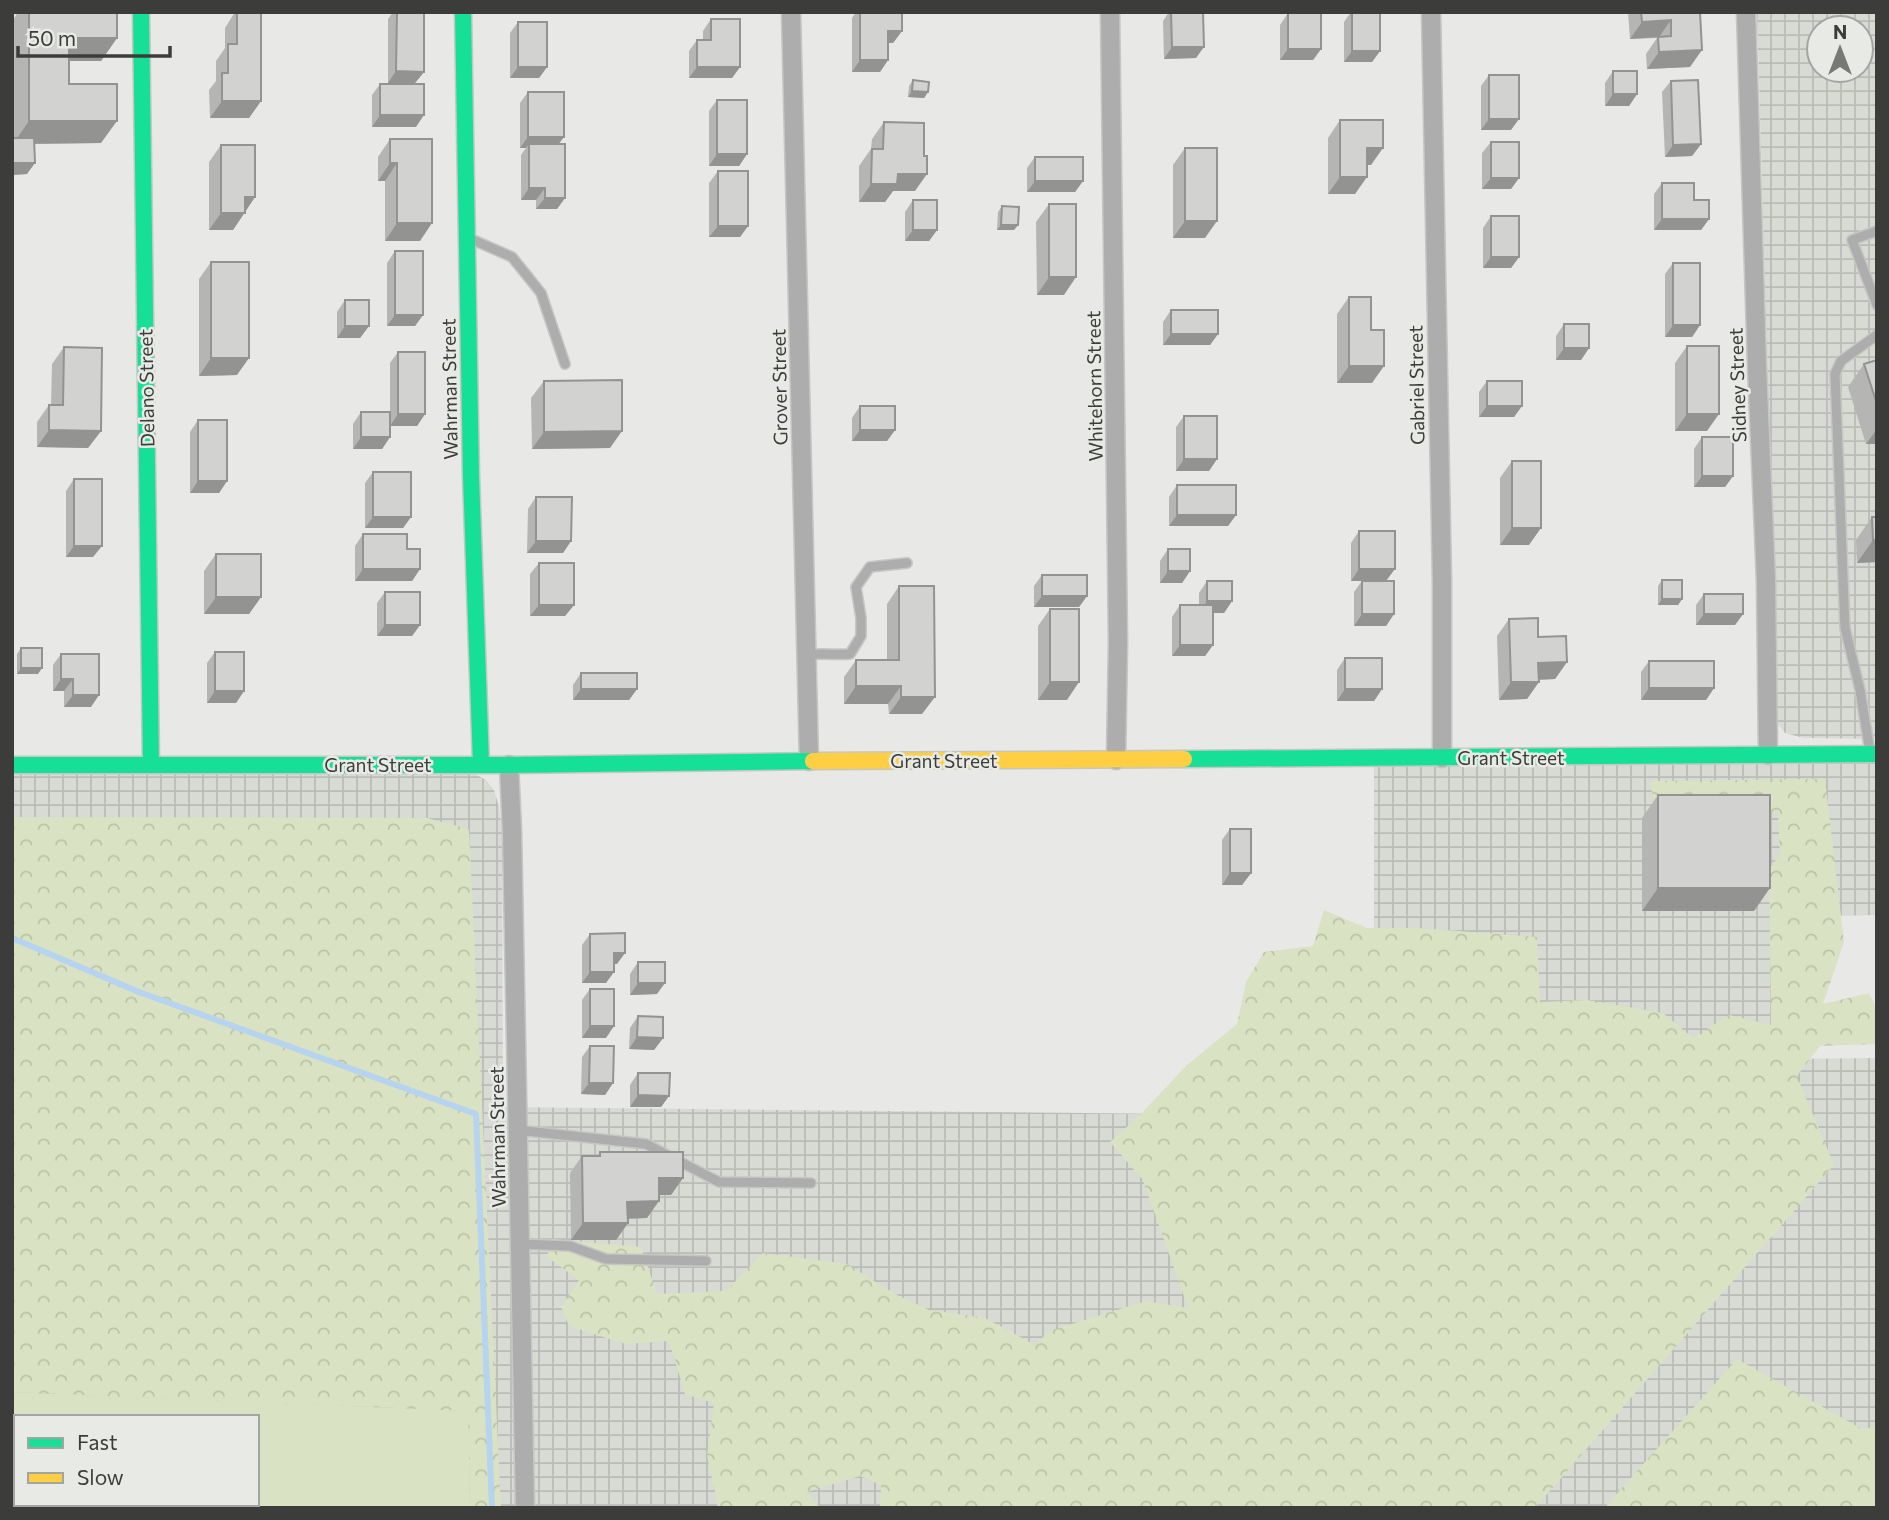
<svg xmlns="http://www.w3.org/2000/svg" width="1889" height="1520" viewBox="0 0 1889 1520" font-family="Commissioner,sans-serif">
<style>
.industrial{fill:url(#industrial-grid);fill-rule:evenodd}
.green{fill:#d9e2c2;fill-rule:evenodd}
.forest{fill:url(#forest-crowns)}
.lines{fill:none;stroke-linecap:round;stroke-linejoin:round}
.stream{stroke:#b6d3ef;stroke-width:6}
.lane-casing{stroke:#c6c7c5;stroke-width:12}
.street-casing{stroke:#c6c7c5;stroke-width:21}
.fast-casing{stroke:#c6c7c5;stroke-width:19}
.slow-casing{stroke:#c6c7c5;stroke-width:19}
.lane{stroke:#acadac;stroke-width:9}
.street{stroke:#acadac;stroke-width:18}
.fast{stroke:#16e098;stroke-width:16}
.slow{stroke:#ffcf43;stroke-width:16}
.wall{fill:#b5b5b3}
.shaded-wall{fill:#939392}
.building{fill:#d2d2d0;stroke:#939392;stroke-width:2}
.labels{text-anchor:middle;dominant-baseline:central;stroke-width:5;stroke-linejoin:round;paint-order:stroke}
.street-label{font-size:19px;fill:#3c3d3b;stroke:#e8eae6}
</style>
<defs>
<pattern id="industrial-grid" width="8" height="8" patternUnits="userSpaceOnUse" patternTransform="scale(1.75)"><rect width="8" height="8" fill="#d8dbd4"/><path d="M0 4h8M4 0v8" fill="none" stroke="#babdb7"/></pattern>
<pattern id="forest-crowns" width="20" height="18" patternUnits="userSpaceOnUse" patternTransform="scale(1.75)"><rect width="20" height="18" fill="#d9e2c2"/><path d="M2 6a3 3 0 1 1 6 0M12 15a3 3 0 1 1 6 0" fill="none" stroke="#bbc3a8"/></pattern>
</defs>
<rect width="100%" height="100%" fill="#e8e9e7"/>
<!-- industrial -->
<path class="industrial" d="M1757 12H1877V739L1804 738 1785 733 1778 724ZM1819 28H1861V70H1819Z
M1877 761V915L1785 917V1059L1877 1058V1508H12V772L475 774 486 780 494 790 499 807 502 830 503 1107 1374 1116V765ZM16 1417H257V1504H16Z"/>
<!-- green -->
<path class="green" d="M12 1392 469 1411 470 1508H12ZM16 1417H257V1504H16Z"/>
<!-- forest -->
<path class="forest" d="M1825 779 1844 942 1823 1004 1869 993 1877 1010V1044L1820 1046 1797 1076 1834 1165 1535 1508H880L881 1485 860 1476 807 1492 820 1508H718L707 1455 714 1403 685 1394 669 1341 625 1344 569 1326 561 1307 579 1280 547 1257 551 1239 641 1247 657 1294 726 1291 763 1253 847 1264 895 1294 929 1310 985 1318 1035 1345 1049 1331 1146 1301 1188 1308 1143 1180 1110 1142 1137 1118 1186 1066 1237 1024 1246 982 1264 952 1313 946 1324 910 1367 928H1419L1537 937 1540 1002 1587 1000 1663 1013 1693 1038 1729 1015 1771 1025 1769 869 1780 854 1778 813 1654 804 1650 781Z
M12 817 427 818 469 829 501 1508H470L468 1411 12 1392Z
M1737 1359 1862 1429 1877 1426V1508H1604Z"/>
<g class="lines">
<!-- stream -->
<path class="stream" d="M12 938 139 992 476 1114 492 1508"/>
<defs>
<path id="lane" d="M1877 231 1852 240 1877 305
M471 239 512 257 541 293 565 364
M806 655C821 653 835 655 850 654L861 636V618L856 587 870 567 907 563
M1870 752 1860 690 1845 628 1835 374 1841 361 1877 335
M517 1130 646 1144 719 1182 811 1183
M520 1244 570 1246 606 1259 706 1261"/>
<path id="street" d="M791 12 809 761
M1110 12 1118 642 1116 760
M1431 12 1442 582V758
M1746 12 1757 366 1766 581 1768 755
M509 765 512 831 525 1508"/>
<path id="fast" d="M141 12 151 765
M463 12 471 476 481 764
M1184 759 1877 754
M12 765H509L813 761"/>
<path id="slow" d="M813 761 1184 759"/>
</defs>
<!-- lane casing -->
<use href="#lane" class="lane-casing"/>
<!-- street casing -->
<use href="#street" class="street-casing"/>
<!-- fast casing -->
<use href="#fast" class="fast-casing"/>
<!-- slow casing -->
<use href="#slow" class="slow-casing"/>
<!-- lane -->
<use href="#lane" class="lane"/>
<!-- street -->
<use href="#street" class="street"/>
<!-- fast -->
<use href="#fast" class="fast"/>
<!-- slow -->
<use href="#slow" class="slow"/>
</g>
<!-- wall -->
<path class="wall" d="M18 12H117V38L101 61H69V84L101 143 34 144 27 174 12 175 13 20Z
M235 12H261V101L249 118H210L209 90 216 81V61L225 48V28Z
M393 12H424V72L415 83H388V19Z
M856 12H902V31L893 43H888V60L880 72H852V18Z
M1169 12H1203L1196 58 1164 59 1163 21Z
M1351 12H1380V51L1372 62H1344V22Z
M1628 12H1700L1690 67 1647 69 1646 54 1657 38 1630 39Z
M1288 13 1321 49 1313 60H1280V25Z
M711 19 740 67 732 78H689V51L697 40H703V31Z
M518 22 547 67 539 78H510V33Z
M1613 71 1637 94 1629 106H1605V83Z
M1489 75 1511 130H1481V86Z
M913 80 928 92 924 98 908 97 909 86Z
M1671 81 1701 144 1692 156 1665 157 1662 92Z
M380 84 416 127H372V95Z
M528 92 564 137 559 144 565 198 557 209H536V200H521V155L526 148H520V103Z
M717 100 747 154 739 166H709V111Z
M1340 120 1371 165H1367L1355 194H1328V138Z
M884 122 915 191H893L885 202H859V166L871 149 872 139Z
M390 139 420 241H385V181H378V157Z
M1491 142 1519 178 1511 189H1482V153Z
M221 145 255 197 233 230H209V162Z
M1185 148 1205 238H1173V165Z
M1035 157 1083 181 1075 192H1027V168Z
M718 171 748 226 740 237H709V183Z
M1662 183 1694 200 1709 219 1701 230H1654V194Z
M913 200 937 230 929 241H905V212Z
M1049 204 1064 295H1037L1036 222Z
M1002 206 1018 225 1014 230H997L998 212Z
M1491 216 1519 257 1511 268H1483V228Z
M395 251 423 315 415 326H387V263Z
M211 262 237 375 199 376V279Z
M1673 263 1700 325 1692 337H1665V274Z
M1349 297 1372 383H1337V314Z
M345 300 369 326 360 338H337V312Z
M1171 310 1218 334 1210 345H1163V322Z
M1564 324 1589 348 1581 360H1556V336Z
M1687 346 1707 431H1675V363Z
M64 347 101 431 88 448 37 447V422L49 405H51L52 364Z
M398 352 425 414 417 426H390V363Z
M1877 360V444H1866L1848 387 1864 364Z
M544 381 610 448 532 449 531 398Z
M1487 381 1522 406 1514 417H1479V392Z
M860 406 895 430 887 441H852V418Z
M361 412 390 437 382 449H353V424Z
M1184 416 1217 459 1209 471H1176V427Z
M198 420 227 481 219 493H190V432Z
M1702 437 1733 476 1725 487H1694V449Z
M1512 461 1529 545H1500V478Z
M373 472 411 517 403 528H365V483Z
M74 479 93 557H66V491Z
M1177 485 1236 515 1228 526H1169V497Z
M536 497 571 541 563 553H527L528 509Z
M1872 517H1877V562L1857 563 1856 540Z
M1359 531 1386 581 1394 614 1386 626H1354V592L1362 581H1351V543Z
M363 534 407 549 420 569 412 581H355V546Z
M1168 549 1190 571 1182 583H1160V561Z
M216 554 261 597 249 614H204V571Z
M539 563 574 605 565 616H530V574Z
M1042 575 1087 596 1079 607H1034V586Z
M1662 580 1682 599 1678 605H1658V586Z
M1207 581 1232 601 1224 613H1213V645L1205 656H1172V617L1180 605H1199V593Z
M899 586 922 714H889L888 704H844V677L856 660H887V604Z
M385 592 420 625 412 636H377V603Z
M1704 594 1743 614 1735 625H1696V605Z
M1050 609 1067 700H1038V626Z
M1509 619 1567 662 1555 679 1539 680 1527 699 1499 700 1497 636Z
M21 648 38 674H17V654Z
M215 652 244 691 236 703H207V663Z
M61 654 91 707H64V691H53V665Z
M1345 658 1382 689 1374 701H1337V670Z
M1649 661 1714 688 1706 700H1641V672Z
M581 673 637 689 629 700H573V685Z
M1658 795 1754 911H1642V818Z
M1230 829 1251 873 1242 885H1222V840Z
M590 934 617 964H614L606 983H582V945Z
M638 962 657 994 630 995V974Z
M590 989 606 1038H582V1000Z
M638 1016 663 1038 654 1050 629 1049 630 1028Z
M590 1046 613 1083 605 1095 581 1094 582 1057Z
M638 1073 669 1096 661 1107H630V1085Z
M600 1152 683 1178 671 1195H659L647 1218 628 1219V1223L616 1240H571L570 1173 582 1156H598Z"/>
<!-- shaded-wall -->
<path class="shaded-wall" d="M1671 20 1659 37 1630 39 1642 22Z
M888 31H902L893 43H880Z
M69 38H117L101 61H53Z
M1172 47H1204L1196 58 1164 59Z
M1288 49H1321L1313 60H1280Z
M1702 50 1690 67 1647 69 1659 52Z
M1352 51H1380L1372 62H1344Z
M860 60H888L880 72H852Z
M518 67H547L539 78H510Z
M697 67H740L732 78H689Z
M396 71 424 72 415 83H388Z
M912 91 928 92 924 98 908 97Z
M1613 94H1637L1629 106H1605Z
M222 101H261L249 118H210Z
M380 115H424L416 127H372Z
M1489 119H1519L1511 130H1481Z
M29 121H117L101 143 13 144Z
M528 137H564L555 148 529 144 526 148H520Z
M1701 144 1692 156 1665 157 1673 145Z
M1367 148H1383L1371 165H1355Z
M717 154H747L739 166H709Z
M12 163H35L27 174 12 175Z
M390 163H397L385 181H378Z
M898 174H927L915 191H893L885 202H859L871 184Z
M1340 177H1367L1355 194H1328Z
M1491 178H1519L1511 189H1482Z
M1035 181H1083L1075 192H1027Z
M529 188H545L536 200H521Z
M245 197H255L233 230H209L221 213Z
M545 198H565L557 209H536Z
M1662 219H1709L1701 230H1654Z
M1185 221H1217L1205 238H1173Z
M397 223H432L420 241H385Z
M1001 225H1018L1014 230H997Z
M718 226H748L740 237H709Z
M913 230H937L929 241H905Z
M1491 257H1519L1511 268H1483Z
M1049 277H1076L1064 295H1037Z
M395 315H423L415 326H387Z
M1673 325H1700L1692 337H1665Z
M345 326H369L360 338H337Z
M1171 334H1218L1210 345H1163Z
M1564 348H1589L1581 360H1556Z
M211 358H249L237 375 199 376Z
M1349 366H1384L1372 383H1337Z
M1487 406H1522L1514 417H1479Z
M398 414H425L417 426H390Z
M1687 414H1719L1707 431H1675Z
M1877 429V444H1866Z
M49 430 101 431 88 448 37 447Z
M860 430H895L887 441H852Z
M622 431 610 448 532 449 544 432Z
M361 437H390L382 449H353Z
M1184 459H1217L1209 471H1176Z
M1702 476H1733L1725 487H1694Z
M198 481H227L219 493H190Z
M1177 515H1236L1228 526H1169Z
M373 517H411L403 528H365Z
M1512 528H1541L1529 545H1500Z
M1873 540H1877V562L1857 563Z
M536 541H571L563 553H527Z
M74 546H102L93 557H66Z
M363 569H420L412 581H355Z
M1359 569H1395L1386 581H1351Z
M1168 571H1190L1182 583H1160Z
M1042 596H1087L1079 607H1034Z
M216 597H261L249 614H204Z
M1662 599H1682L1678 605H1658Z
M1207 601H1232L1224 613H1199Z
M539 605H574L565 616H530Z
M1362 614H1394L1386 626H1354Z
M1704 614H1743L1735 625H1696Z
M385 625H420L412 636H377Z
M1180 645H1213L1205 656H1172Z
M1567 662 1555 679 1526 680 1538 663Z
M21 668H42L38 674H17Z
M61 679H73L64 691H53Z
M1050 682H1079L1067 700H1038Z
M1511 682H1539L1527 699 1499 700Z
M856 686H901L888 704H844Z
M1649 688H1714L1706 700H1641Z
M581 689H637L629 700H573Z
M1345 689H1382L1374 701H1337Z
M215 691H244L236 703H207Z
M73 695H99L91 707H64Z
M901 697H935L922 714H889Z
M1230 873H1251L1242 885H1222Z
M1658 888H1770L1754 911H1642Z
M614 953H625L617 964H606Z
M590 972H614L606 983H582Z
M638 983H665L657 994 630 995Z
M590 1026H614L606 1038H582Z
M637 1037 663 1038 654 1050 629 1049Z
M589 1083H613L605 1095 581 1094Z
M638 1095 669 1096 661 1107H630Z
M659 1178H683L671 1195H647Z
M659 1201 647 1218 615 1219 627 1202Z
M583 1223H628L616 1240H571Z"/>
<!-- building -->
<path class="building" d="M29 12H117V38H69V84H117V121H29Z
M237 12H261V101H222V73H228V44H237Z
M397 12H424V72L396 71Z
M860 12H902V31H888V60H860Z
M1171 12H1203L1204 47H1172Z
M1352 12H1380V51H1352Z
M1641 12H1700L1702 50 1659 52 1658 37 1671 36V20L1642 22Z
M1288 13H1321V49H1288Z
M711 19H740V67H697V40H711Z
M518 22H547V67H518Z
M1613 71H1637V94H1613Z
M1489 75H1519V119H1489Z
M913 80 929 82 928 92 912 91Z
M1698 80 1701 144 1673 145 1671 81Z
M380 84H424V115H380Z
M528 92H564V137H528Z
M717 100H747V154H717Z
M1340 120H1383V148H1367V177H1340Z
M884 122 924 123V156H927V174H898L897 184H871L872 149H883Z
M12 138H34L35 163H12Z
M390 139H432V223H397V163H390Z
M1491 142H1519V178H1491Z
M529 144H565V198H545V188H529Z
M221 145H255V197H245V213H221Z
M1185 148H1217V221H1185Z
M1035 157H1083V181H1035Z
M718 171H748V226H718Z
M1662 183H1694V200H1709V219H1662Z
M913 200H937V230H913Z
M1049 204H1076V277H1049Z
M1002 206 1019 207 1018 225H1001Z
M1491 216H1519V257H1491Z
M395 251H423V315H395Z
M211 262H249V358H211Z
M1673 263H1700V325H1673Z
M1349 297H1371V330H1384V366H1349Z
M345 300H369V326H345Z
M1171 310H1218V334H1171Z
M1564 324H1589V348H1564Z
M1687 346H1719V414H1687Z
M64 347 102 348 101 431 49 430V405H63Z
M398 352H425V414H398Z
M1877 360V404L1864 364Z
M622 380V431L544 432V381Z
M1487 381H1522V406H1487Z
M860 406H895V430H860Z
M361 412H390V437H361Z
M1184 416H1217V459H1184Z
M198 420H227V481H198Z
M1702 437H1733V476H1702Z
M1512 461H1541V528H1512Z
M373 472H411V517H373Z
M74 479H102V546H74Z
M1177 485H1236V515H1177Z
M536 497H572L571 541H536Z
M1872 517H1877V540H1873Z
M1359 531H1395V569H1359Z
M363 534H407V549H420V569H363Z
M1168 549H1190V571H1168Z
M216 554H261V597H216Z
M539 563H574V605H539Z
M1042 575H1087V596H1042Z
M1662 580H1682V599H1662Z
M1207 581H1232V601H1207Z
M1362 581H1394V614H1362Z
M899 586H934L935 697H901V686H856V660H899Z
M385 592H420V625H385Z
M1704 594H1743V614H1704Z
M1180 605H1213V645H1180Z
M1050 609H1079V682H1050Z
M1538 618V637L1566 636 1567 662 1538 663 1539 682H1511L1509 619Z
M21 648H42V668H21Z
M215 652H244V691H215Z
M61 654H99V695H73V679H61Z
M1345 658H1382V689H1345Z
M1649 661H1714V688H1649Z
M581 673H637V689H581Z
M1658 795H1770V888H1658Z
M1230 829H1251V873H1230Z
M625 933V953H614V972H590V934Z
M638 962H665V983H638Z
M590 989H614V1026H590Z
M638 1016 663 1017V1038L637 1037Z
M590 1046H614L613 1083H589Z
M638 1073H670L669 1096 638 1095Z
M600 1152H683V1178H659V1201L627 1202 628 1223H583L582 1156H600Z"/>
<g class="labels">
<!-- street labels -->
<g class="street-label">
<text transform="translate(1416 385) rotate(-91)">Gabriel Street</text>
<text transform="translate(1737 385) rotate(-92)">Sidney Street</text>
<text transform="translate(1094 386) rotate(-91)">Whitehorn Street</text>
<text transform="translate(779 387) rotate(-91)">Grover Street</text>
<text transform="translate(146 388) rotate(-91)">Delano Street</text>
<text transform="translate(449 389) rotate(-91)">Wahrman Street</text>
<text x="1511" y="757">Grant Street</text>
<text x="944" y="760">Grant Street</text>
<text x="378" y="764">Grant Street</text>
<text transform="translate(497 1137) rotate(-91)">Wahrman Street</text>
</g>
</g>
<!-- border -->
<rect width="1889" height="1520" fill="none" stroke="#3c3d3b" stroke-width="28"/>
<!-- legend -->
<rect x="14" y="1415" width="245" height="91" fill="#e8eae6" stroke="#a3a5a2" stroke-width="2"/>
<rect x="28" y="1438" width="35" height="10" fill="#16e098" stroke="#a3a5a2" stroke-width="2"/>
<text x="77" y="1450" font-size="21" fill="#3c3d3b">Fast</text>
<rect x="28" y="1473" width="35" height="10" fill="#ffcf43" stroke="#a3a5a2" stroke-width="2"/>
<text x="77" y="1485" font-size="21" fill="#3c3d3b">Slow</text>
<!-- north arrow -->
<g transform="translate(1840 49)"><circle r="33" fill="#e8eae6" stroke="#a3a5a2" stroke-width="2"/>
<path d="M0-5L12 26L0 18L-12 26Z" fill="#787977"/>
<text y="-10" font-size="19" font-weight="bold" text-anchor="middle" fill="#3c3d3b">N</text>
</g>
<!-- scale -->
<path d="M18 46v10h152v-10" fill="none" stroke="#3c3d3b" stroke-width="3.5"/>
<text x="28" y="46" font-size="21" fill="#3c3d3b" stroke="#e8eae6" stroke-width="5" paint-order="stroke">50 m</text>
</svg>
